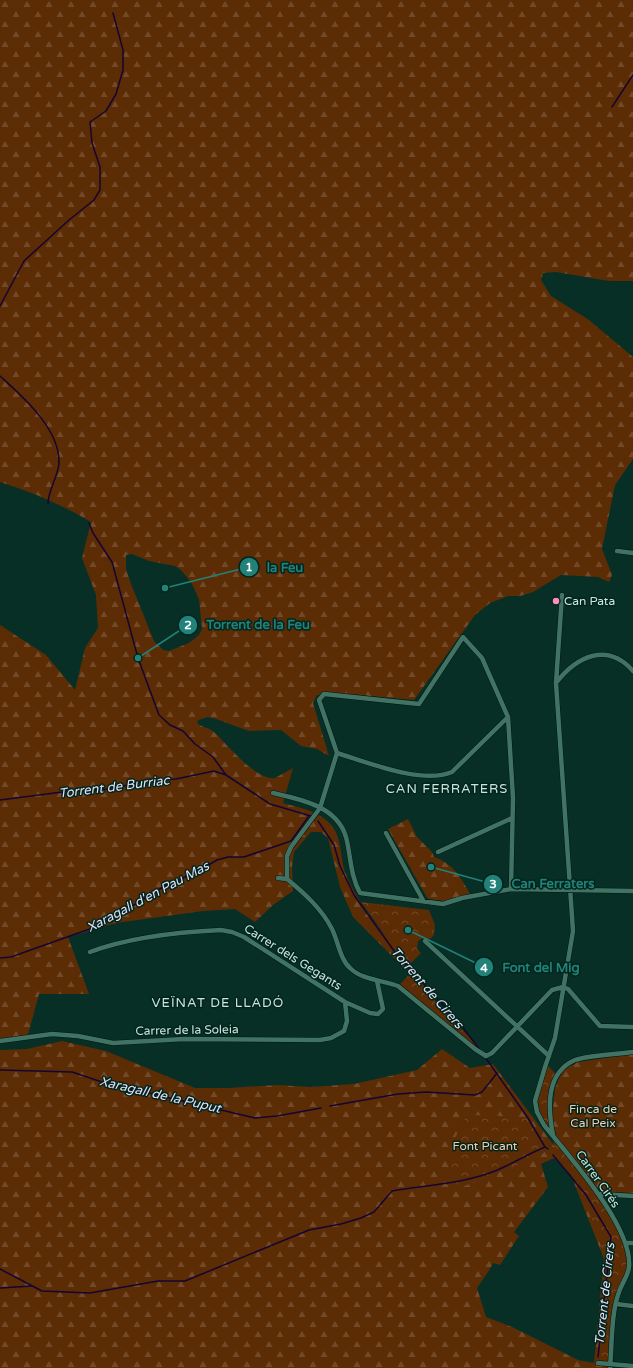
<svg xmlns="http://www.w3.org/2000/svg" width="633" height="1368" viewBox="0 0 633 1368" font-family="'Varela Round',sans-serif">
<style>
.forest{fill:url(#forest-firs);fill-rule:evenodd}
.park{fill:url(#park-crowns)}
.lines{fill:none;stroke-linecap:round;stroke-linejoin:round}
.stream{stroke:#160533;stroke-width:1.5}
.street-casing{stroke:#00160f;stroke-width:5.5}
.street{stroke:#407364;stroke-width:4.5}
.poi-dot{fill:#fd8ebf;stroke:#00251c;stroke-width:1.5}
.labels{text-anchor:middle;dominant-baseline:central;stroke-width:3;stroke-linejoin:round;paint-order:stroke}
.poi-label{font-size:12px;fill:#cbe5dc;stroke:#00251c;text-anchor:start}
.street-label{font-size:12px;fill:#cbe5dc;stroke:#00251c}
.park-label{font-size:12px;fill:#facaac;stroke:#00251c}
.water-label{font-size:13px;font-style:italic;fill:#e4e0f9;stroke:#00251c}
.neighbourhood-label{font-size:13px;letter-spacing:1px;fill:#cbe5dc;stroke:#00251c}
.leader{fill:none;stroke:#228179;stroke-width:1.5}
.callout-dot{fill:#228179;stroke:#00251c;stroke-width:1.5}
.mark-label{font-size:12px;text-anchor:middle;font-weight:bold;fill:#fff}
.callout-label{font-size:13px;text-anchor:middle;font-weight:bold;fill:#228179;stroke:#00251c;stroke-width:3;stroke-linejoin:round;paint-order:stroke}
</style>
<defs>
<pattern id="forest-firs" width="22" height="20" patternUnits="userSpaceOnUse"><rect width="22" height="20" fill="#5c2c05"/><path d="M5 1l3.5 6h-7zM16 11l3.5 6h-7z" fill="#724a29"/></pattern>
<pattern id="park-crowns" width="20" height="18" patternUnits="userSpaceOnUse"><rect width="20" height="18" fill="#5c2c05"/><path d="M2 6a3 3 0 1 1 6 0M12 15a3 3 0 1 1 6 0" fill="none" stroke="#724a29"/></pattern>
</defs>
<rect width="100%" height="100%" fill="#072f26"/>
<!-- forest -->
<path class="forest" d="M0 0H633V281H609L556 272 543 273 541 280 551 296 589 320 633 357V459L615 485 602 549 612 575 609 582 598 577 561 575 533 592 520 596H508L490 603 475 615 414 700 327 692 325 696 317 695 313 703 329 756 317 749 301 746 281 730 249 731 216 719 208 717 198 720 197 723C202 728 209 727 214 732 227 744 256 781 275 778L293 768 283 803C300 808 320 811 332 826 342 839 340 857 345 872 359 907 385 937 411 963L408 972 353 917 340 887 328 838 321 832H311L294 852 292 867 293 891 273 905 255 922 235 909 203 911 116 923 68 937 89 994H39L28 1035 0 1041V625L46 655 75 690 85 648 98 628 96 595 82 558 91 522C63 505 32 492 0 482ZM132 554 149 561 175 566 181 570 191 582 199 599 202 629 199 635 189 643 169 651 163 650 154 641 131 584 126 569V555Z
M408 819 417 837 432 852 434 857C452 863 461 877 470 894L443 901 428 899 388 829Z
M62 1041 106 1051 195 1088H229L277 1085 311 1087 354 1084 417 1070 442 1049 470 1068 493 1064 603 1211 610 1288 608 1368H0V1050L27 1049ZM526 1117 550 1146 540 1156ZM554 1158 571 1175 604 1259 594 1363 578 1360 512 1327 486 1317 477 1288 490 1269 493 1263 500 1265 519 1236 514 1232 548 1187 541 1164Z
M633 1054V1193L601 1192 556 1136 552 1116 555 1089 560 1076 565 1069 578 1062Z"/>
<!-- park -->
<path class="park" d="M361 902 429 910 435 925 434 935 430 939 423 938 418 941 417 949 421 953 411 963 390 942Z
M410 974 423 984 438 1005 477 1045 482 1051 480 1052 399 985Z
M547 1065 556 1074 550 1092 551 1131C530 1105 539 1094 547 1065Z
M473 1115 526 1117 550 1146 540 1156 462 1187C459 1185 454 1182 453 1178 443 1159 456 1134 466 1117Z
M553 1138 600 1196 625 1243 629 1266 618 1291 610 1363 599 1362 601 1285 606 1268 603 1252 593 1222 571 1173 554 1152Z"/>
<g class="lines">
<!-- stream -->
<path class="stream" d="M612 107 633 75
M0 306 24 261 69 220 94 200 100 190V167L92 143 90 122 106 111 116 94 123 70V50L113 13
M0 376C23 397 60 429 59 463 58 477 48 490 48 504
M89 523 93 533 112 562 138 658 159 715 170 725 183 731 195 744 213 757 226 775
M0 800 70 791 115 789 136 782 176 779 214 771 226 775 270 804 311 816
M318 821 334 845 340 866 354 895 397 955 457 1020 480 1050
M0 958 11 957 98 926 123 912 166 885 195 873 217 860 228 857H244L291 841 309 816
M485 1057 528 1118 545 1147 548 1149
M0 1070 72 1072 102 1082 255 1118 277 1116 321 1108
M330 1106 398 1094 426 1092 475 1095 482 1092 497 1073
M553 1155 586 1195 611 1237 598 1357
M0 1269 42 1291 90 1293 158 1281H185L309 1230 341 1224 361 1218 374 1212 392 1191C426 1185 462 1184 495 1171 512 1164 528 1154 545 1147
M0 1288 32 1286"/>
<defs>
<path id="street" d="M617 551 633 553
M562 595 556 683 573 931 555 1038 545 1067 535 1101 537 1112 544 1125C568 1155 633 1227 629 1267 628 1276 622 1283 619 1292 611 1313 612 1345 610 1368
M556 683C576 657 607 641 633 671
M337 753C367 762 422 785 452 772L508 717
M273 793C300 799 337 806 346 837 351 856 350 875 360 893L443 904 462 898 511 889 633 891
M386 833 424 902
M438 852 512 818
M278 878 287 879
M287 879V856L291 847 320 808 337 753 319 700 324 694 419 704 463 637 482 658 508 717 513 798 511 889
M287 879C304 893 322 909 332 929 338 941 340 959 350 968 362 980 382 980 398 986L475 1049 486 1056 492 1053 552 990 563 987
M425 941 549 1056
M90 952C130 937 178 932 221 930L232 932 244 937 345 1002 370 1013 378 1014 383 1009 377 981
M563 987 568 989 600 1026 633 1027
M0 1041 52 1034 78 1036 113 1043 184 1039 320 1040 331 1038 344 1031 347 1021 345 1002
M553 1135C548 1109 545 1073 575 1060 589 1055 618 1054 633 1052
M600 1194 633 1196
M626 1243H633
M616 1304 633 1306
M598 1363 633 1366"/>
</defs>
<!-- street casing -->
<use href="#street" class="street-casing"/>
<!-- street -->
<use href="#street" class="street"/>
</g>
<!-- markers -->
<circle class="poi-dot" cx="556" cy="601" r="4"/>
<g class="labels">
<!-- poi labels -->
<g class="poi-label">
<text x="564" y="601">Can Pata</text>
</g>
<!-- street labels -->
<g class="street-label">
<text transform="translate(293 957) rotate(32)">Carrer dels Gegants</text>
<text transform="translate(187 1030) rotate(-1)">Carrer de la Soleia</text>
<text transform="translate(598 1179) rotate(55)">Carrer Cirés</text>
</g>
<!-- park labels -->
<g class="park-label">
<text x="593" y="1109">Finca de<tspan x="593" dy="14">Cal Peix</tspan></text>
<text x="485" y="1146">Font Picant</text>
</g>
<!-- water labels -->
<g class="water-label">
<text transform="translate(114 787) rotate(-7)">Torrent de Burriac</text>
<text transform="translate(148 897) rotate(-28)">Xaragall d'en Pau Mas</text>
<text transform="translate(427 988) rotate(49)">Torrent de Cirers</text>
<text transform="translate(160 1095) rotate(13)">Xaragall de la Puput</text>
<text transform="translate(605 1294) rotate(-84)">Torrent de Cirers</text>
</g>
<!-- neighbourhood labels -->
<g class="neighbourhood-label">
<text x="447" y="789">CAN FERRATERS</text>
<text x="218" y="1003">VEÏNAT DE LLADÓ</text>
</g>
</g>
<!-- callouts -->
<path class="leader" d="M165 588L249 567M138 658L188 625M431 867L493 884M408 930L484 967"/>
<g class="callout-dot">
<circle cx="165" cy="588" r="4"/>
<circle cx="138" cy="658" r="4"/>
<circle cx="431" cy="867" r="4"/>
<circle cx="408" cy="930" r="4"/>
<circle cx="249" cy="567" r="10"/>
<circle cx="188" cy="625" r="10"/>
<circle cx="493" cy="884" r="10"/>
<circle cx="484" cy="967" r="10"/>
</g>
<g class="mark-label">
<text x="249" y="571">1</text>
<text x="188" y="629">2</text>
<text x="493" y="888">3</text>
<text x="484" y="972">4</text>
</g>
<g class="callout-label">
<text x="285" y="572">la Feu</text>
<text x="258" y="629">Torrent de la Feu</text>
<text x="553" y="888">Can Ferraters</text>
<text x="541" y="972">Font del Mig</text>
</g>
</svg>
